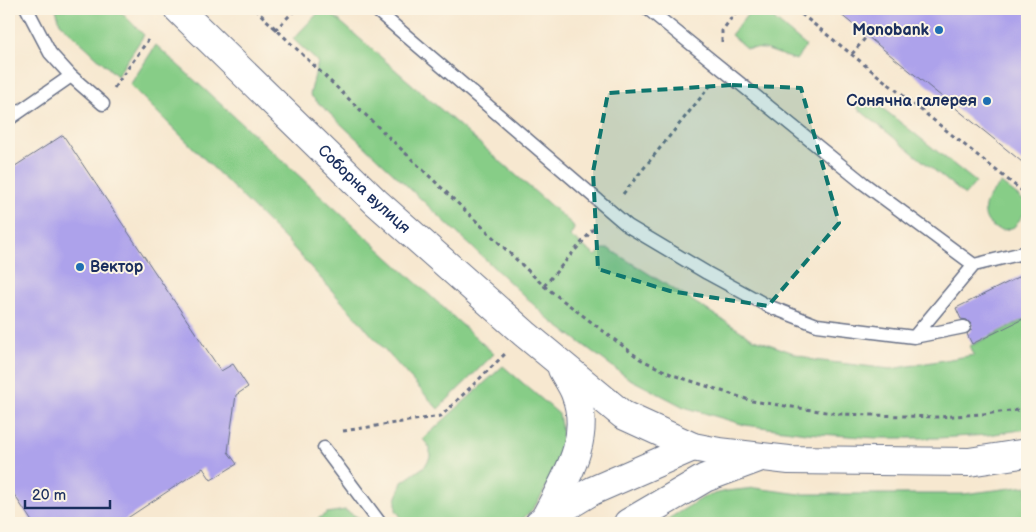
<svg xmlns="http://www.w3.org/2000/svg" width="1036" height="532" viewBox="0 0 1036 532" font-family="'Balsamiq Sans',sans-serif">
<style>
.green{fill:#87cd87;stroke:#517e72}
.building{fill:#ada2eb}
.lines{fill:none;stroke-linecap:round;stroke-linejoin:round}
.service-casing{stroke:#687086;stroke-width:15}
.tertiary-casing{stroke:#687086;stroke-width:30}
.path{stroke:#687086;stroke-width:3;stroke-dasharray:4 4;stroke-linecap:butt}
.service{stroke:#fff;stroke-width:12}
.tertiary{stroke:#fff;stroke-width:28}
.marked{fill:#0f766e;fill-opacity:0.2;stroke:#0f766e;stroke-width:4;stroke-dasharray:10 6;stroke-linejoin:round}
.poi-dot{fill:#1f6fb2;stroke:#fcf5e5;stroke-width:2}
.labels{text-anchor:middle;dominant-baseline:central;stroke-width:4;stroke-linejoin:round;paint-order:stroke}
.poi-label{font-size:16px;font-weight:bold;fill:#1b2f5e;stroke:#fcf5e5;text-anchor:end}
.street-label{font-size:16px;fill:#1b2f5e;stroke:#fcf5e5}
</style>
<rect width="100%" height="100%" fill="#fcf5e5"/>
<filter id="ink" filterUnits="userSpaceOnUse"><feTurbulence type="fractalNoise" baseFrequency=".02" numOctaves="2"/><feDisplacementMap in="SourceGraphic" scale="10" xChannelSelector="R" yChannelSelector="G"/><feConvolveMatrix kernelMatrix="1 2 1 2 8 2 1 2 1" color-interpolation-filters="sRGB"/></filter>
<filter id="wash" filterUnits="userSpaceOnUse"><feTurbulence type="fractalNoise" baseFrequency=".0096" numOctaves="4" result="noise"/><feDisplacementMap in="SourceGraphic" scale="20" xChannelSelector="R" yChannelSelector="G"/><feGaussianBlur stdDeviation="1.12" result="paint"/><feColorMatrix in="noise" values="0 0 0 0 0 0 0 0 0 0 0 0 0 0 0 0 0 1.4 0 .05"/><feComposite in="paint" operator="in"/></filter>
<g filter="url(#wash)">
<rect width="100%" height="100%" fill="#f7e8d0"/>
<!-- green -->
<path class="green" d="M56 9H118L144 35 117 76 60 23Z
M752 9H762L806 46 796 60 765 49 746 48 731 35Z
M321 10H327L573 225 574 229 570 236 596 256 602 249H609L752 338 813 360 891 369 974 355 970 346 1027 318V429L988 435 937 438H877L807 433 745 425 684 407 628 378 551 321 310 95 318 62 293 39Z
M156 45 494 354 438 409 290 244 130 85Z
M867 96 976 182 965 195 857 108Z
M1001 183 1027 203V210L1014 227C1009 229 1003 231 998 229 985 225 981 210 988 199 991 193 997 188 1001 183Z
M503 366 559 414C561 425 563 435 561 446 560 456 555 466 551 476 543 495 535 511 517 523H405L396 510V500L402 482 425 466 430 457V448L423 439Z
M1027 486V523H661L706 496 727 491 755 488 800 494H964Z
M345 510 361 519 364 523H311L327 513Z"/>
<g id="blocks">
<!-- building -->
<path class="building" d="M834 9H1027V166L867 36Z
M63 135 221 371 233 364 248 387 236 395 231 429 228 452 237 464 211 480 203 468 120 523H33L9 487V170Z
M1027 273V317L972 344 967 334 971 330 972 325 967 320 961 319 956 308Z"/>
</g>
</g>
<g filter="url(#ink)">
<use href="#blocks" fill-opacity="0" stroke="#687086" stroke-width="1"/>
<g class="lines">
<defs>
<path id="service" d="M27 9 50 53 71 76 103 104
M375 9 628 226 707 273 768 306 817 325 914 337 964 327
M648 9 863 183 974 265 914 337
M9 119 71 76
M974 265 1027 252
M324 448 380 523"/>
<g id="tertiary">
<path id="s1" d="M178 9 376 202 525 334 623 415 693 447 719 452 789 460 969 462 1027 453"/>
<path d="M545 518C565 479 593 439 575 393 572 385 566 377 562 369"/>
<path d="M539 523 592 491 693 447"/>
<path d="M628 523 705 478 756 459"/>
</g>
</defs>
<!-- service casing -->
<use href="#service" class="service-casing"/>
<!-- tertiary casing -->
<use href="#tertiary" class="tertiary-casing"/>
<!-- path -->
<path class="path" d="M255 9 544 286 640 359 673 375 752 401 839 414 938 417 983 414 1027 409
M795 9 1027 195
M275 30 296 9
M722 42V31L738 9
M852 54 867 36
M114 88 148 40
M623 194 710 86
M544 286 596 226
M343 431 441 416 506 353"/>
<!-- service -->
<use href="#service" class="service"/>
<!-- tertiary -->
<use href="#tertiary" class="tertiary"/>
</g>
</g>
<!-- marked area -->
<path class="marked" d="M732 85 801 88 839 223 768 306 670 291 598 269 593 172 608 93Z"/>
<!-- markers -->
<g class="poi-dot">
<circle cx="939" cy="30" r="5"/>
<circle cx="987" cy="101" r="5"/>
<circle cx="80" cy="267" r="5"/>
</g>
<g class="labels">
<!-- poi labels -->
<g class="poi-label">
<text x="929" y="30">Monobank</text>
<text x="977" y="101">Сонячна галерея</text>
<text x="90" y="267" text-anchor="start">Вектор</text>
</g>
<!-- street labels -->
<g class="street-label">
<text stroke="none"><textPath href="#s1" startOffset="259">Соборна вулиця</textPath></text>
</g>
</g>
<!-- margin -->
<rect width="1036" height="532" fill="none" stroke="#fcf5e5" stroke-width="30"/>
<!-- scale -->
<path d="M25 500v8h85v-8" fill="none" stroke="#1b2f5e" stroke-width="2.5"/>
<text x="32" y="500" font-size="15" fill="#1b2f5e" stroke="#fcf5e5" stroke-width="4" paint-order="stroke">20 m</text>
</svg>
